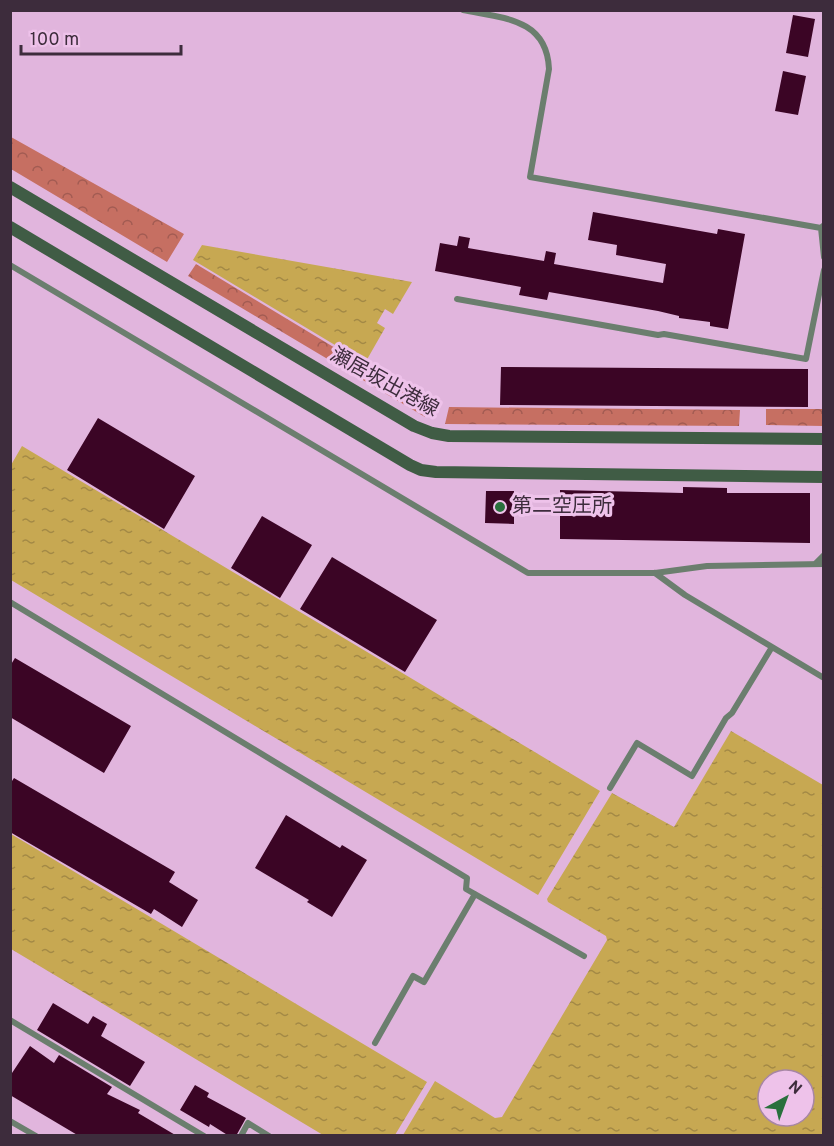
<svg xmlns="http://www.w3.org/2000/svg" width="834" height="1146" viewBox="0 0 834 1146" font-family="Overpass,'Noto Sans JP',sans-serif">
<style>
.forest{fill:url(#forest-crowns)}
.water{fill:url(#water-ripples);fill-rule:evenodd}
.building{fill:#3b0525}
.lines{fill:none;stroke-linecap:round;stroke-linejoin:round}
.service{stroke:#6b7e6e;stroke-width:6}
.secondary{stroke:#405c45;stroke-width:12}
.poi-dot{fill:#29703d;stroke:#eec2ea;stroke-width:2}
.labels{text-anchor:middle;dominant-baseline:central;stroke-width:6;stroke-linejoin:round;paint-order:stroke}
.street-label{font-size:20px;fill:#3d2c3c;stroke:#eec2ea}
.poi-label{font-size:20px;fill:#3d2c3c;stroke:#eec2ea;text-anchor:start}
</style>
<defs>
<pattern id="forest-crowns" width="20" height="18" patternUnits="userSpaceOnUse" patternTransform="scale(1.5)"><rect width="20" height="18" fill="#c66f62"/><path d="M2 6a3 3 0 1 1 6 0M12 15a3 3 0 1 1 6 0" fill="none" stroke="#a25b52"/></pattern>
<pattern id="water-ripples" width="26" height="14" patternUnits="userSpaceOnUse" patternTransform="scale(1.5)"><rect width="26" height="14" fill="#c7a852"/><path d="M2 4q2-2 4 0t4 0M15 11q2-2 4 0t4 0" fill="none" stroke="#a38945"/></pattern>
</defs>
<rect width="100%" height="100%" fill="#e1b5dd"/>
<!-- forest -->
<path class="forest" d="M11 137 184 234 167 262 11 169Z
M196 264 428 404 425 417 188 276Z
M449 407 740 410 739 426 445 424Z
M766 409H823V426L766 425Z"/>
<!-- water -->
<path class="water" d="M202 245 412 282 393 314 385 309 377 323 385 328 365 363 193 260Z
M22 446 600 791 538 895 11 580V465Z
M731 731 823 785V1135H403L435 1081 495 1118 502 1117 607 940 606 936 548 902 547 899 612 793 674 827ZM768 1080H804V1116H768Z
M11 834 427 1082 395 1135H323L11 949Z"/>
<!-- building -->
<path class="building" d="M793 15 815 19 808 57 786 53Z
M783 71 806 76 798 115 775 111Z
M593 212 717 234 718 229 745 234 728 329 710 326V322L679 318V316L658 311 549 292 547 300 519 295 521 287 435 271 440 243 457 246 459 236 470 238 468 248 544 261 546 251 556 253 554 264 663 283 666 264 616 255 617 245 588 240Z
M501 367 808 369V407L500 405Z
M98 418 195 476 164 529 67 470Z
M683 487 727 488V493H810V543L560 539V490L683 493Z
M486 491H514V524L485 523Z
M262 516 312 545 280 598 231 568Z
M332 557 437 620 405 672 300 609Z
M15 658 131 726 104 773 10 717V666Z
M14 778 175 872 169 882 198 900 182 927 154 909 151 914 10 832V784Z
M286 815 340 848 342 845 367 860 332 917 307 902 309 900 255 868Z
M53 1003 88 1024 93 1016 107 1024 101 1036 145 1062 130 1086 37 1030Z
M30 1046 54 1063 59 1055 112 1087 107 1094 140 1110 138 1113 177 1136H79L10 1095V1076Z
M195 1085 209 1093 207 1097 246 1118 236 1136H229L210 1124 209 1127 180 1110Z"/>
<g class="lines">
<!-- service -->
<path class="service" d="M463 10C502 18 547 18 549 69L530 177 821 228 824 225
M821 228 824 257
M10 265 528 573H655L707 566 824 564
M457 299 658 335 664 334 806 359 824 270
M815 564 824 555
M655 573 685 595 824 678
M10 602 467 878 466 889 584 956
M610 788 637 743 692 776 726 718 732 713 772 647
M10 1020 204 1136
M375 1043 413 976 424 982 475 894
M10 1121 36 1136
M241 1136 248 1123 269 1136"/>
<!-- secondary -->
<path class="secondary" d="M10 187 414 426 432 433 449 436 824 439
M10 227 410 465 421 470 436 472 824 477"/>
</g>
<!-- markers -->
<circle class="poi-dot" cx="500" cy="507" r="6"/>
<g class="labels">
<!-- street labels -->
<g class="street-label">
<text transform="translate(384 383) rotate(29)">瀬居坂出港線</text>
</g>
<!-- poi labels -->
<g class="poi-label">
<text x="512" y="507">第二空圧所</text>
</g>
</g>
<!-- border -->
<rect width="834" height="1146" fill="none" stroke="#3d2c3c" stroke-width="24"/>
<!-- north arrow -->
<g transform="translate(786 1098) rotate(41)"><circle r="28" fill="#eec2ea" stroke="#a786a4" stroke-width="1.5"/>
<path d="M0-4.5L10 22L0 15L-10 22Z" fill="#29703d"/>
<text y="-9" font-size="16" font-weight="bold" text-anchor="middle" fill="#3d2c3c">N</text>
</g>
<!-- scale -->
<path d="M21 45v9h160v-9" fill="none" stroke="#3d2c3c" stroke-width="3"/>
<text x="30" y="45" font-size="18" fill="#3d2c3c" stroke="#eec2ea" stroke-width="4.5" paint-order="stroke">100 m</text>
</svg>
